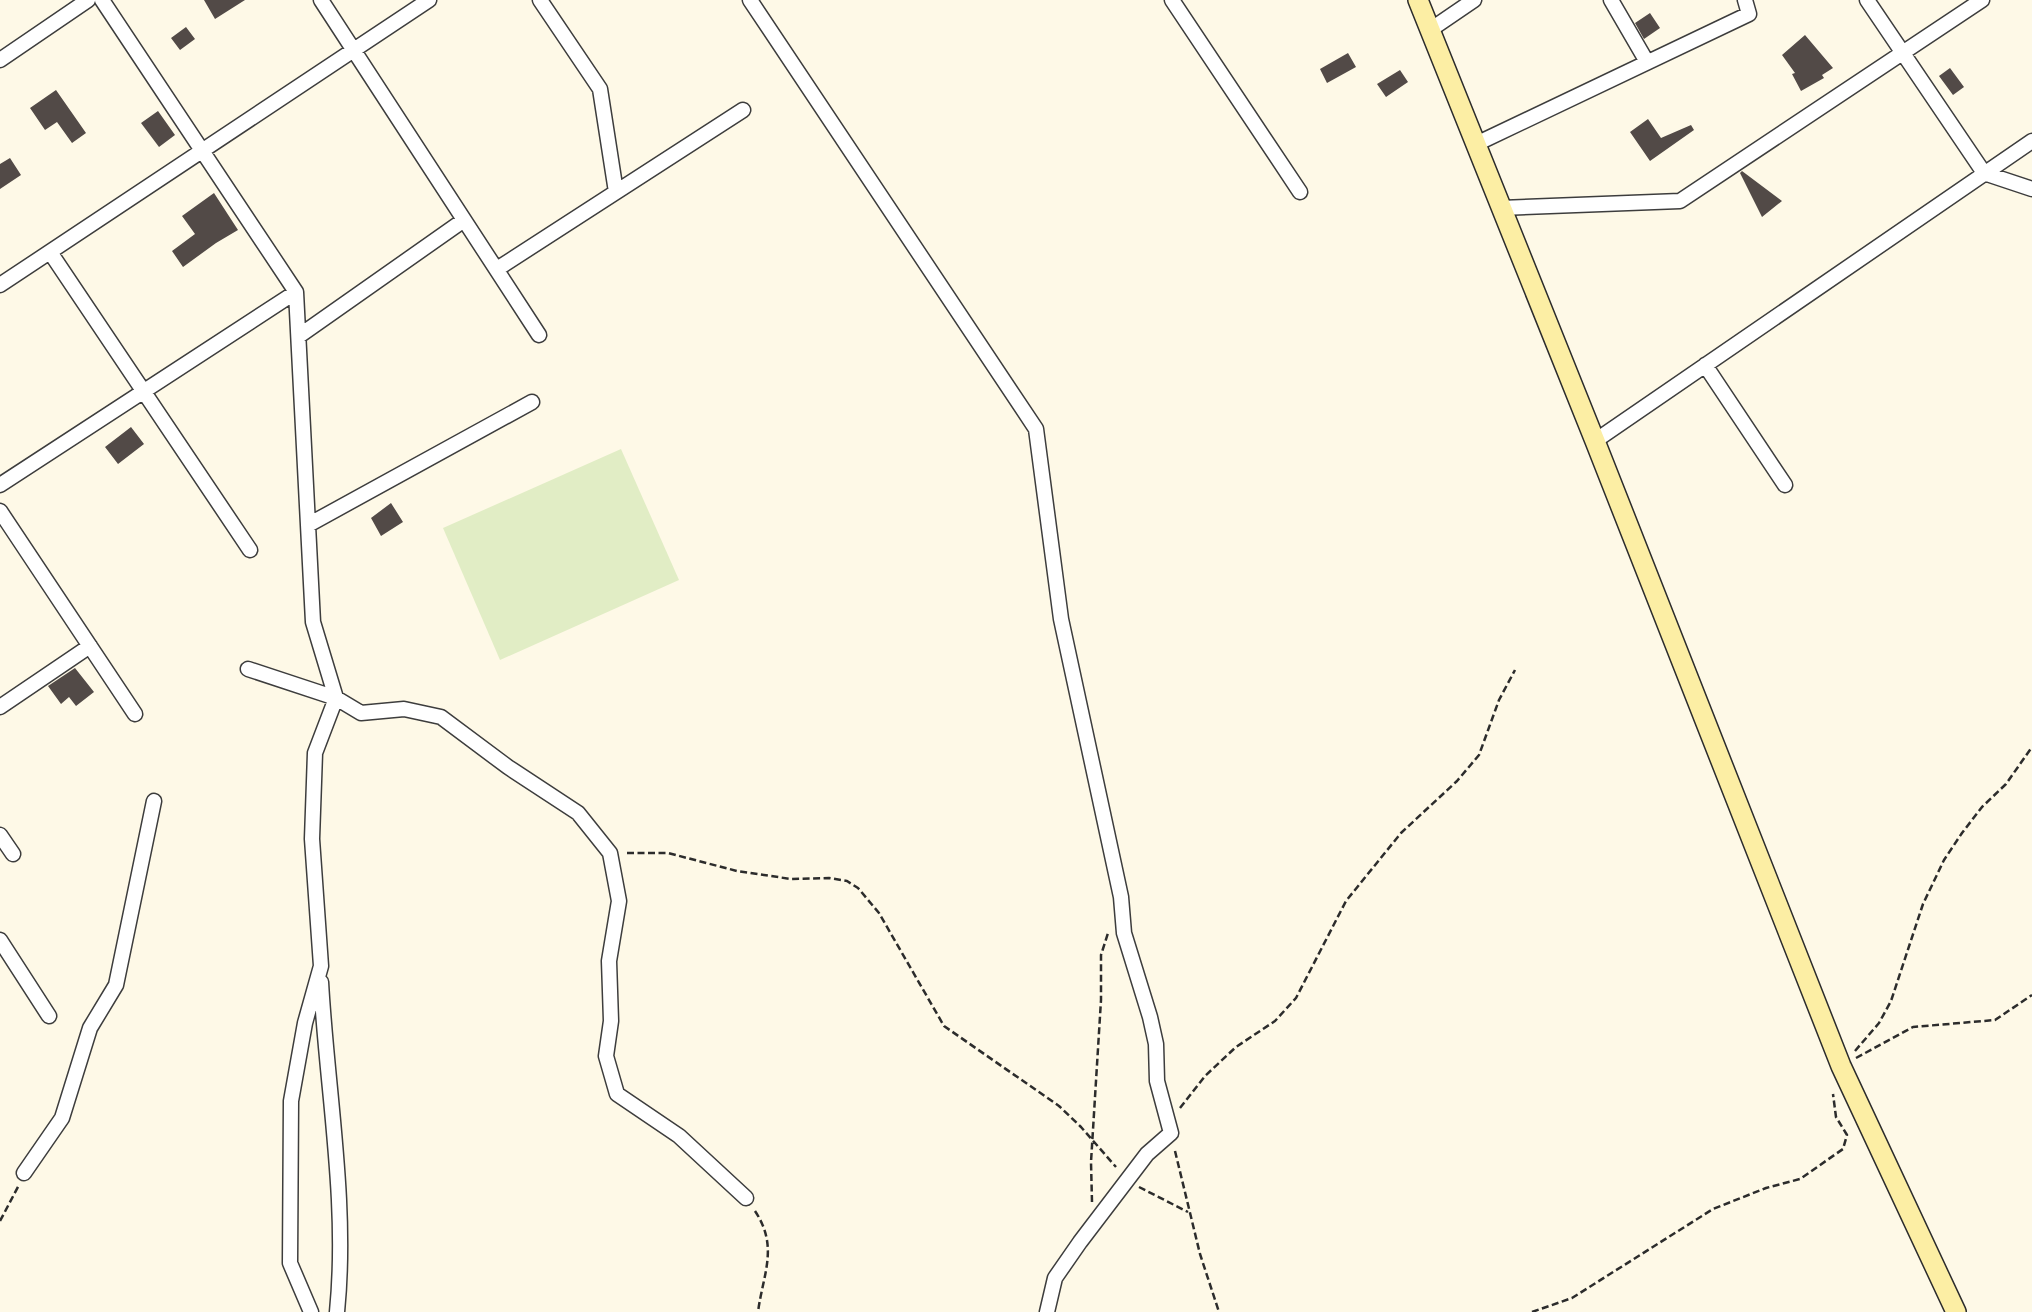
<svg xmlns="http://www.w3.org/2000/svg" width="2032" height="1312" viewBox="0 0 2032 1312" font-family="Lora,serif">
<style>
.pitch{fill:#e1edc5}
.building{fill:#524a47}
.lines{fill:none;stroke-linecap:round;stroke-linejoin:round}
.street-casing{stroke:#3d3d3d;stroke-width:17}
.secondary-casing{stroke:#2c2c2c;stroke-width:22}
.path{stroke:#2c2c2c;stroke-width:2.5;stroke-dasharray:7 3.5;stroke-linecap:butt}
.street{stroke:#fff;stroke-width:14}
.secondary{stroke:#fceea4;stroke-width:19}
</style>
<rect width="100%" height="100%" fill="#fef9e7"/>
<!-- pitch -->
<path class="pitch" d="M621 449 679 580 500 660 443 528Z"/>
<!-- building -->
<path class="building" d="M204 0H245L215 19Z
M1650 13 1660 28 1644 39 1635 23Z
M186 27 195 39 180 50 171 38Z
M1805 35 1833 68 1822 75 1824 78 1801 91 1792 74 1795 73 1782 55Z
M1348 53 1356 67 1327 83 1320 69Z
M1950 68 1964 87 1953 95 1939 76Z
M1400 70 1408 82 1386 97 1377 84Z
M56 90 86 133 72 143 57 122 45 130 30 108Z
M158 111 175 135 159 147 141 123Z
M1648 119 1661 138 1691 125 1694 130 1650 161 1630 132Z
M10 158 21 175 0 189V164Z
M1742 171 1782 201 1762 217 1740 173Z
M214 193 238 230 216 243 183 267 172 251 195 234 182 216Z
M131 427 144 444 118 464 105 447Z
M391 503 403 522 381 536 371 518Z
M75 668 94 692 76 706 69 697 61 704 48 686Z"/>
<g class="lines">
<defs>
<path id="street" d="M102 0 296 292 313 622 336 698 315 753 312 839 321 966 305 1023 291 1101 290 1263 311 1312
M321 0 539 335
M540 0 600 89 616 192
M750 0 1036 429 1061 619 1121 897 1124 933 1150 1017 1156 1044 1157 1081 1171 1133 1147 1154 1080 1242 1055 1278 1047 1312
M1172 0 1300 192
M1611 0 1647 62
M1867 0 1984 173 2032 189
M1430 30 1474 0
M0 60 88 0
M1476 144 1749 14 1745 0
M1501 208 1680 201 1982 0
M50 252 250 550
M497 269 743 110
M0 285 429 0
M299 336 464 220
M1705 365 1785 485
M1595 441 2032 141
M0 485 296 292
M0 511 135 714
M308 525 532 402
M248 669 336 698 361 713 404 709 441 717 508 767 578 813 610 853 619 901 609 961 611 1021 606 1056 617 1094 679 1136 746 1198
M0 707 90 646
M0 835 13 854
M0 940 49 1016
M321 982C327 1091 348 1202 337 1312
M24 1173 62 1118 90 1028 116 985 154 801"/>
<path id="secondary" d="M1418 0 1595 441 1841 1066 1956 1312"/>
</defs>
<!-- street casing -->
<use href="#street" class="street-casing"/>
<!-- secondary casing -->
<use href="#secondary" class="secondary-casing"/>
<!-- path -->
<path class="path" d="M627 853H668L737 871 791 879 829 878 847 881 858 888 879 913 944 1026 1059 1106 1081 1127 1116 1167
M1855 1051 1879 1023 1891 1001 1923 904 1944 860 1962 833 1982 807 2006 784 2032 747
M1856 1058 1913 1027 1995 1020 2032 995
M1180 1108 1205 1076 1236 1047 1275 1021 1296 998 1346 901 1401 833 1457 781 1479 755 1499 700 1515 670
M1175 1151 1200 1254 1219 1312
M1139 1187 1188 1212
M1092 1202 1091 1162 1101 1000V955L1108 933
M755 1211C779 1247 763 1274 758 1312
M0 1221 19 1185
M1532 1312 1572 1298 1713 1209 1766 1188 1800 1179 1843 1149 1847 1135 1836 1117 1833 1094"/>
<!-- street -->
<use href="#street" class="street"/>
<!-- secondary -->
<use href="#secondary" class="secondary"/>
</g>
</svg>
